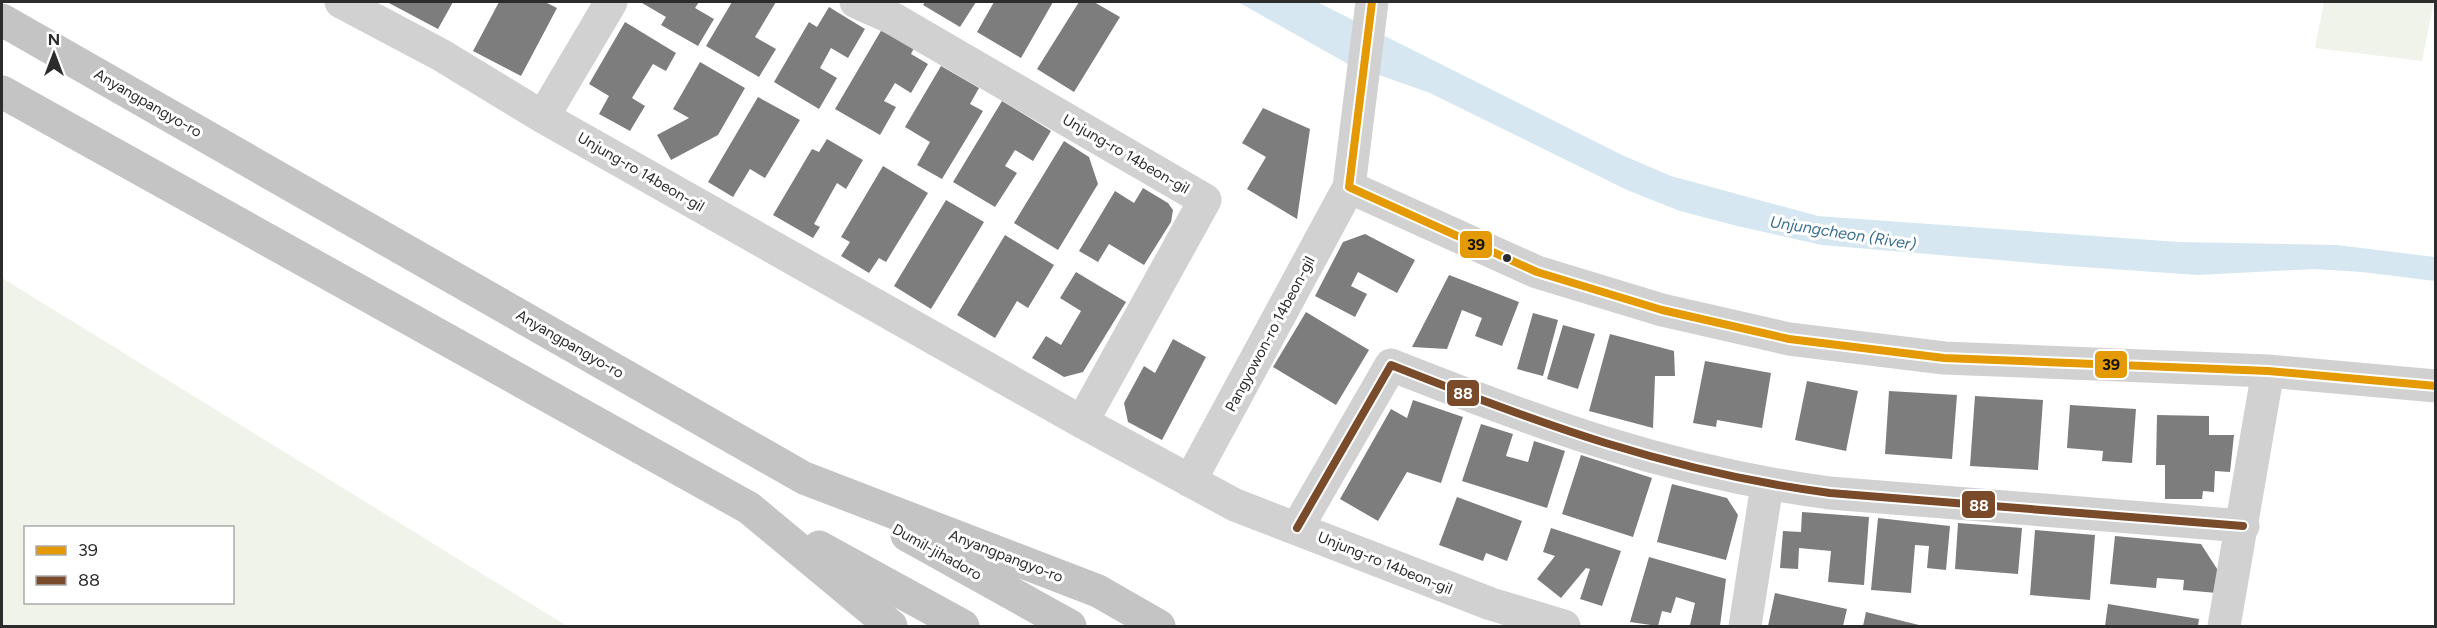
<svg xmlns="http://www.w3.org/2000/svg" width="2437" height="628" viewBox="0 0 2437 628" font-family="Figtree,sans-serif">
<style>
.green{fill:#eff3ea;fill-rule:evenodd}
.water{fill:#d6e7f1}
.building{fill:#7d7d7d}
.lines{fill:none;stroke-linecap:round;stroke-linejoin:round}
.minor{stroke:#d1d1d1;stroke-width:33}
.major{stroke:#c4c4c4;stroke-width:33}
.bus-1-casing{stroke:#fff;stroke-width:12}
.bus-2-casing{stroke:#fff;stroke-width:12}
.bus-1{stroke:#e39a04;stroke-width:8}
.bus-2{stroke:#7a4b2a;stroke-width:8}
.bus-dot{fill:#2c2c2c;stroke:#fff;stroke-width:2}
.labels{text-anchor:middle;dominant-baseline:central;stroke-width:6;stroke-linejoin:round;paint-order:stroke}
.street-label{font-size:15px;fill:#2c2c2c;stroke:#fff}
.water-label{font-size:16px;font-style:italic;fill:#3a6f8e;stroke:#fff}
.line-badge{stroke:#fff;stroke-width:2}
.badge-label{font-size:16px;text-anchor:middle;font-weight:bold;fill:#fff}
.pale-badge-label{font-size:16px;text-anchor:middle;font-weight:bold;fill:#111}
</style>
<rect width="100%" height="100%" fill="#fff"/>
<!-- green -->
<path class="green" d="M2324 2H2434L2422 61 2315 48Z
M2 278 567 626H2ZM26 528H232V602H26Z"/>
<!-- water -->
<path class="water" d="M1238 2H1317L1622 155 1671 176 1818 216 2179 242 2337 245 2435 257V281L2362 272 2314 269 2198 275 2068 266 1822 245 1737 226 1680 211 1627 190 1430 93 1348 64Z"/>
<!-- building -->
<path class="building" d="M387 2H453L438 29Z
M499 2H545L557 8 521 76 473 51Z
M643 2H699L695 8 714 19 698 46 661 25 666 17 642 3Z
M732 2H776L755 37 776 49 759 77 706 46Z
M925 2H976L960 27 923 5Z
M994 2H1053L1021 58 977 32Z
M1079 2H1094L1120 17 1074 92 1037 69Z
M829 7 865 29 848 58 831 48 820 68 837 78 819 109 774 82 809 22 817 27Z
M625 22 676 53 666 71 653 64 632 98 645 106 630 131 599 114 609 96 589 84Z
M882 29 914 48 911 54 928 64 911 93 895 83 884 101 896 107 880 135 835 109Z
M700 62 745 88 718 135 671 160 657 135 689 118 673 109Z
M941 66 979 88 970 104 983 111 942 179 917 165 930 142 905 127Z
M758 97 800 120 765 178 750 169 733 197 708 182Z
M1002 101 1051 131 1033 161 1015 150 1005 166 1017 173 995 207 953 182Z
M1263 108 1310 129 1297 219 1247 189 1266 157 1242 143Z
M827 139 863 160 846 189 837 183 814 224 820 227 813 238 773 215 812 149 819 152Z
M1064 141 1089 157 1098 184 1058 250 1014 223Z
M883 166 928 193 886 262 879 258 869 273 841 256 850 242 841 237Z
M1143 188 1168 203 1173 210 1171 222 1144 265 1109 244 1098 262 1079 251 1115 191 1134 203Z
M946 200 984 222 931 309 894 286Z
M1365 234 1415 260 1397 293 1358 272 1351 286 1367 294 1355 317 1315 296 1343 242Z
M1005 235 1054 265 1028 308 1017 301 995 338 957 315Z
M1076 272 1126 302 1083 372 1064 377 1032 358 1046 336 1061 345 1081 311 1060 298Z
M1449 275 1519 302 1502 346 1475 336 1482 318 1462 310 1447 349 1412 347Z
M1306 312 1369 350 1336 405 1273 367Z
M1533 313 1558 320 1543 376 1517 369Z
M1563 325 1595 334 1578 389 1547 379Z
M1610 334 1674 351 1675 376H1655L1653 428 1589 411Z
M1173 339 1206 357 1162 440 1128 422 1124 403 1144 366 1155 373Z
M1705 361 1771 373 1762 428 1717 420 1716 427 1693 423Z
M1807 381 1858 391 1846 451 1795 440Z
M1889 391 1957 395 1952 459 1885 454Z
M1975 396 2043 400 2038 470 1970 466Z
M1413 400 1463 417 1441 483 1407 472 1378 521 1340 499 1391 409 1407 418Z
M2070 405 2136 409 2132 463 2102 461 2103 451 2067 448Z
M2157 415 2209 416V435H2234L2230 472 2215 471 2214 492 2203 491 2202 499H2165V465H2156Z
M1481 424 1513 434 1506 456 1528 462 1534 441 1565 451 1547 508 1462 481Z
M1581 455 1652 478 1633 537 1562 514Z
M1672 484 1727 498 1738 515 1726 560 1657 542Z
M1457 497 1522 521 1507 561 1486 553 1483 561 1439 545Z
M1802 512 1869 517 1864 585 1828 582 1831 551 1799 548 1798 569 1780 568 1783 531 1801 532Z
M1878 518 1950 526 1946 570 1927 568 1929 546 1915 545 1911 593 1871 590Z
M1958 523 2022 528 2018 574 1955 569Z
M1551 528 1621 551 1602 606 1580 599 1590 569 1586 568 1561 598 1537 579 1555 556 1543 552Z
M2035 530 2095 535 2090 600 2030 595Z
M2115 536 2201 544 2219 572 2217 593 2183 590 2184 580 2157 578 2156 588 2110 584Z
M1649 557 1726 579 1720 626 1690 625 1695 603 1676 597 1671 613 1662 611 1658 626 1630 622Z
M1775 593 1847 609 1843 626H1768Z
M2108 604 2199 619 2198 626H2105Z
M1866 612 1923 626H1863Z"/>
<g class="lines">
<!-- minor -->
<path class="minor" d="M341 2 441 55 543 117 1082 422 1235 505 1491 604 1564 626
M856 2 892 18 1205 200 1082 422
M1372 2 1349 187 1537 272 1662 310 1789 339 1944 358 2268 371 2436 386
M543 117 611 2
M1190 481 1349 187
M1297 528 1391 365C1540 424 1670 472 1830 493L2243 526
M1745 626 1767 485
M2224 626 2268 371"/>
<!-- major -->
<path class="major" d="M2 20 804 478 1098 591 1159 626
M2 92 749 508 891 626
M907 535 1070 626
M819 547 963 626"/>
<defs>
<path id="bus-1" d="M1372 2 1349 187 1537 272 1662 310 1789 339 1944 358 2268 371 2436 386"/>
<path id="bus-2" d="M1297 528 1391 365C1540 424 1670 472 1830 493L2243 526"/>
</defs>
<!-- bus-1 casing -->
<use href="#bus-1" class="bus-1-casing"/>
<!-- bus-2 casing -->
<use href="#bus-2" class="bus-2-casing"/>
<!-- bus-1 -->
<use href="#bus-1" class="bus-1"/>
<!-- bus-2 -->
<use href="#bus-2" class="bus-2"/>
</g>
<!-- markers -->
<circle class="bus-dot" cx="1507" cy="258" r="5"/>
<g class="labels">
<!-- street labels -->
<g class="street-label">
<text transform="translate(148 103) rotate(30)">Anyangpangyo-ro</text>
<text transform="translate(1126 154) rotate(30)">Unjung-ro 14beon-gil</text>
<text transform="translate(641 172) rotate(30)">Unjung-ro 14beon-gil</text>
<text transform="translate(1270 334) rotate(-62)">Pangyowon-ro 14beon-gil</text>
<text transform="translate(570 344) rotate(30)">Anyangpangyo-ro</text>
<text transform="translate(937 552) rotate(29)">Dumil-jihadoro</text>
<text transform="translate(1006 556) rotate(21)">Anyangpangyo-ro</text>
<text transform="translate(1385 563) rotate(22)">Unjung-ro 14beon-gil</text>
</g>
<!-- water labels -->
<g class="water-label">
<text transform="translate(1843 233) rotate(9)">Unjungcheon (River)</text>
</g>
</g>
<g class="line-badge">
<rect x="1459" y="230" width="34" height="29" rx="6" fill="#e39a04"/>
<rect x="2094" y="350" width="34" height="29" rx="6" fill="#e39a04"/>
<rect x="1446" y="379" width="34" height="28" rx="6" fill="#7a4b2a"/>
<rect x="1961" y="490" width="35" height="29" rx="6" fill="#7a4b2a"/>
</g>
<g class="badge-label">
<text x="1463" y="399">88</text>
<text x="1979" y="511">88</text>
</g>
<g class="pale-badge-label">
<text x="1476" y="250">39</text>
<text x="2111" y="370">39</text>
</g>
<!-- border -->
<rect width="2437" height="628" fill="none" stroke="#2c2c2c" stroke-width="6"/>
<!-- legend -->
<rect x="24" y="526" width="210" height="78" fill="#ffffff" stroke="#ababab" stroke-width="1.5"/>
<rect x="36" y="546" width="30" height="9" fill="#e39a04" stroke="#ababab" stroke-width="1.5"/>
<text x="78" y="556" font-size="18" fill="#2c2c2c">39</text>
<rect x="36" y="576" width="30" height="9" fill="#7a4b2a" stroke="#ababab" stroke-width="1.5"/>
<text x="78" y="586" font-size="18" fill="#2c2c2c">88</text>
<!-- north arrow -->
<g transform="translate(54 54)" stroke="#ffffff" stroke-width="4.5" paint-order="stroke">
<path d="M0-4.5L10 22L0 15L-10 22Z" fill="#2c2c2c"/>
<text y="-9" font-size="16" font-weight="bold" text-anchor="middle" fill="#2c2c2c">N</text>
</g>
</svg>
